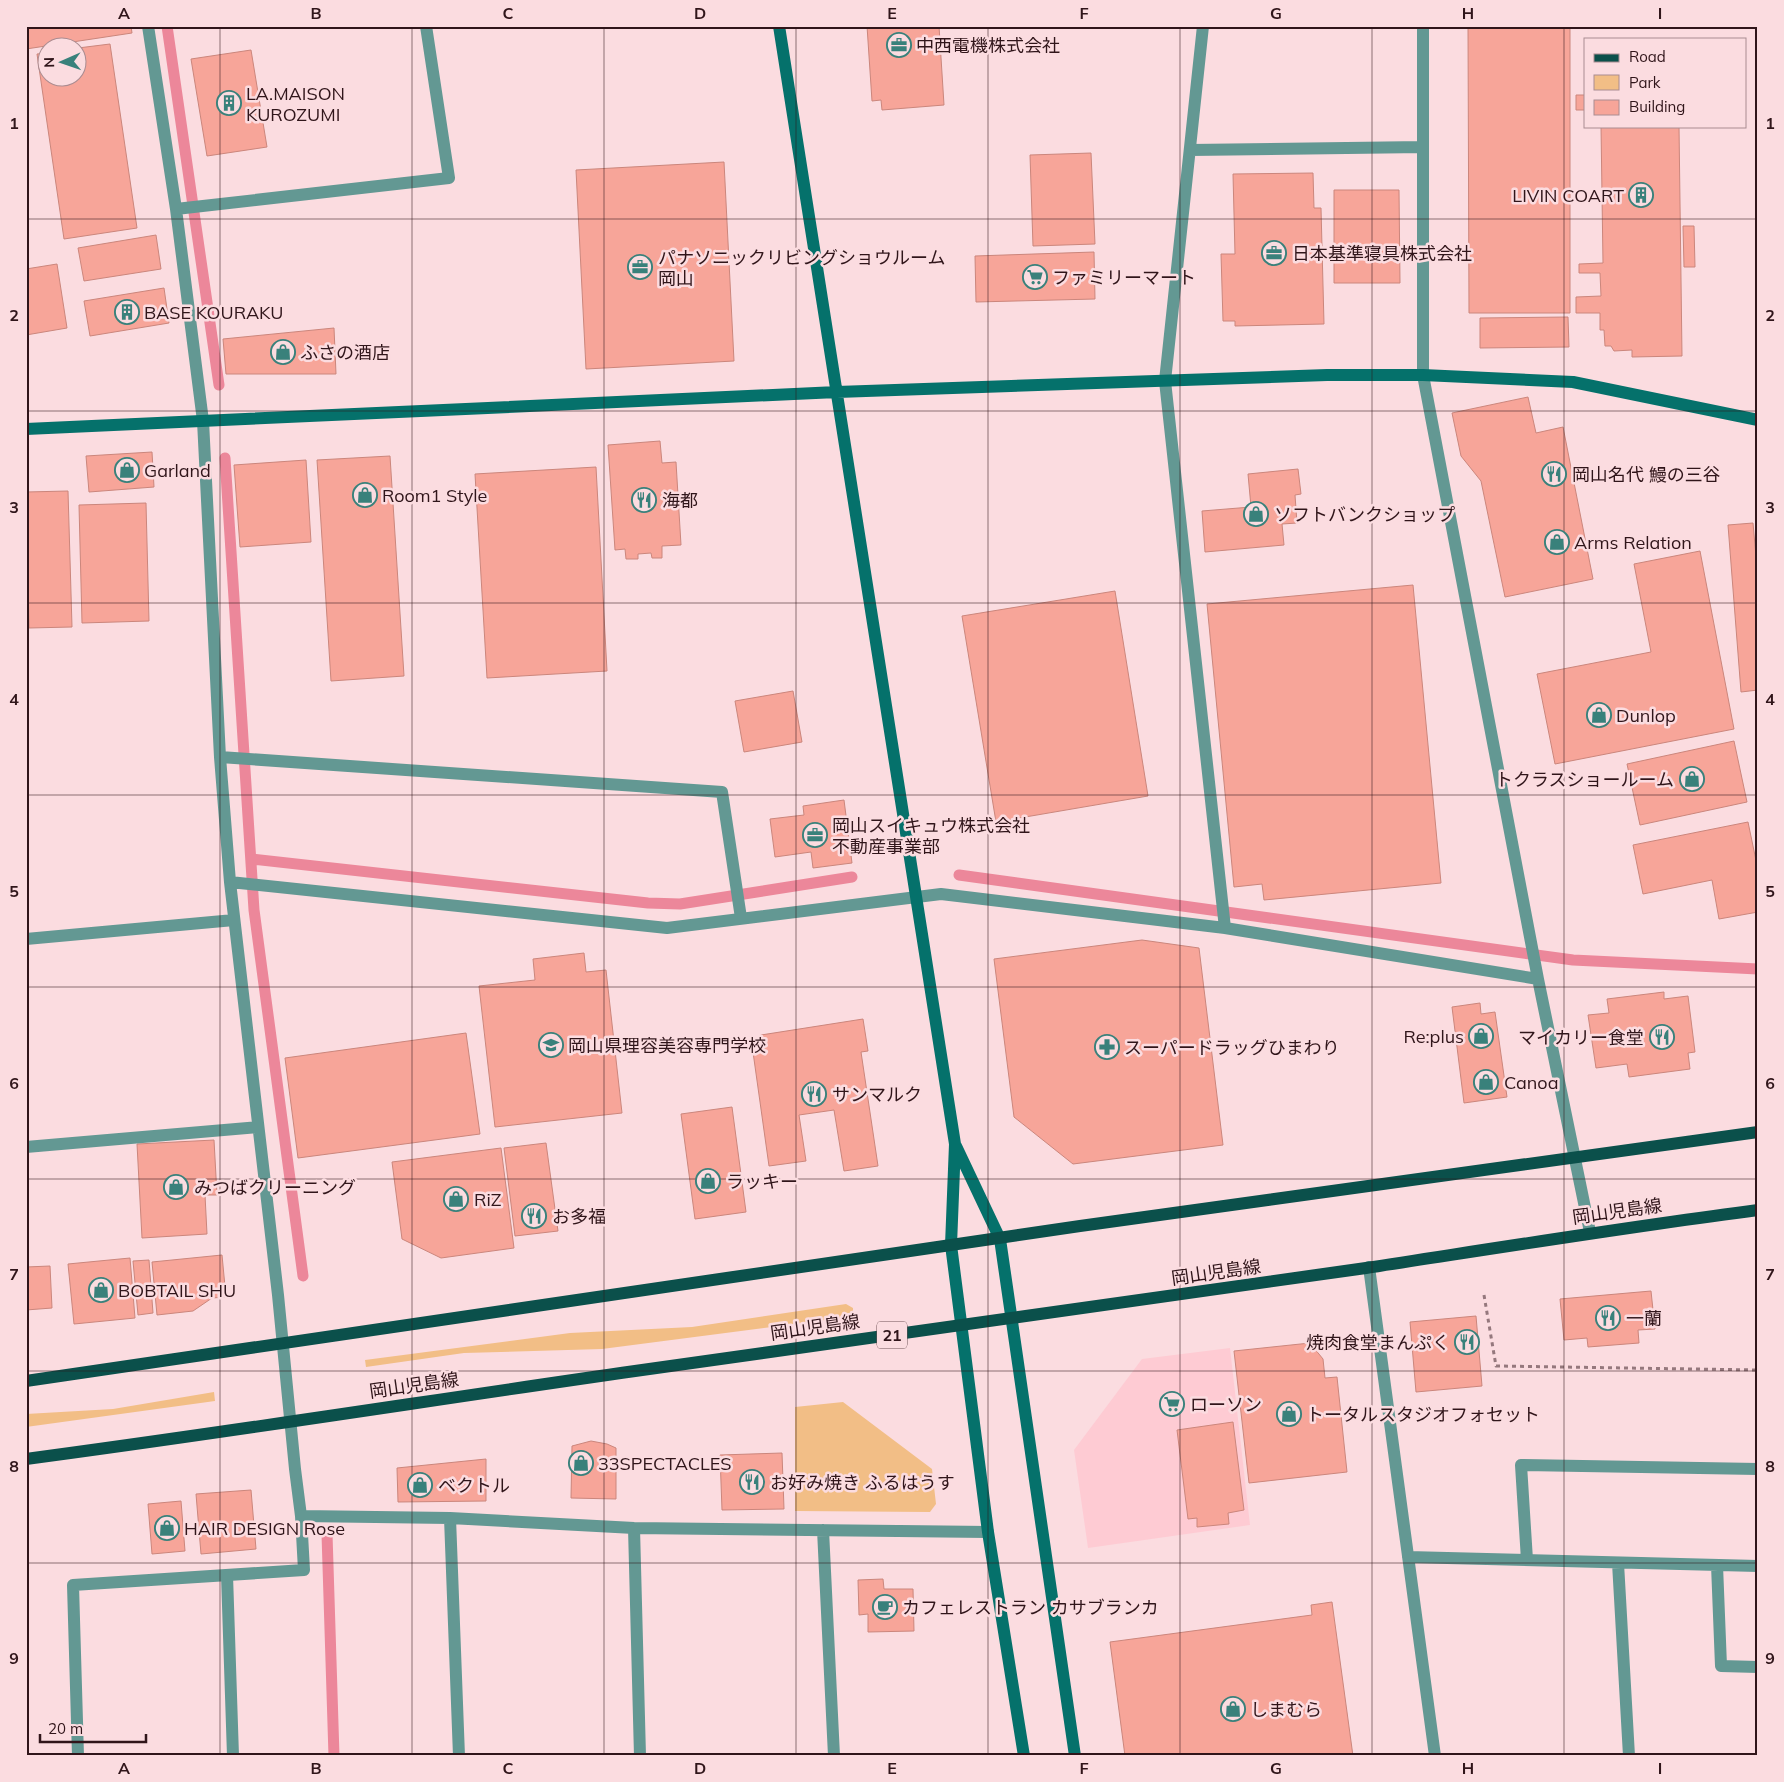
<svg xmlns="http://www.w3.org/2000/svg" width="1784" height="1782" viewBox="0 0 1784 1782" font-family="Mulish,'Noto Sans JP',sans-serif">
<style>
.built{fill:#fecbd3}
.green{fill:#f2be86}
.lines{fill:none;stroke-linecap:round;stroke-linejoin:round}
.stream{stroke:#ec879a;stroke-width:11}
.building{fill:#f7a599;stroke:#cb867c}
.path{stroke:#95787d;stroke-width:3;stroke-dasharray:4 4;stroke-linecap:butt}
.street{stroke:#639893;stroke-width:12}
.secondary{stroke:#05716b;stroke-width:12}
.primary{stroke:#0b504b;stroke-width:12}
.grid{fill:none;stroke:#30151a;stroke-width:1;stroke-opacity:0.55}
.labels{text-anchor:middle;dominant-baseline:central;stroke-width:5;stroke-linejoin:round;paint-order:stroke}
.shield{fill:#fbdce0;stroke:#6d5155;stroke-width:1}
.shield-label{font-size:16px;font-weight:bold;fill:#30151a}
.poi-label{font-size:18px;fill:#30151a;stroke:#fbdce0;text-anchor:start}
.street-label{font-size:18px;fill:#30151a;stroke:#fbdce0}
.neatline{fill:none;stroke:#30151a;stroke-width:2}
.grid-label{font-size:16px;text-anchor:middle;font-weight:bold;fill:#30151a}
</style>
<rect width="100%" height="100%" fill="#fbdce0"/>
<!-- built -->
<path class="built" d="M1230 1348 1250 1525 1088 1548 1074 1450 1142 1359Z"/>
<!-- green -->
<path class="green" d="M846 1304 853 1308V1312L848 1317 602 1349 464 1353 366 1367 365 1360 570 1333 692 1327Z
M214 1392 215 1401 26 1427V1414L113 1409Z
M843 1402 932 1469 936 1504 930 1512 795 1511V1407Z"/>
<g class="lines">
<!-- stream -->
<path class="stream" d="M167 26 219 385
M225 458 254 910 303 1276
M251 859 648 903 680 904 852 877
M959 875 1573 960 1758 969
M327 1534 334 1756"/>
</g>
<!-- building -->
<path class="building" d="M26 26H131L132 33 26 49Z
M867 26H939L944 105 882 110 881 100 872 101Z
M1468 26H1570V313H1469Z
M110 44 137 228 64 239 37 54 48 53V78H78V48Z
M251 50 267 147 207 156 191 59Z
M1576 95H1585V110H1576Z
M1601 126H1679L1682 356 1632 357V350L1614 351 1611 346H1605L1604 330H1600V313H1576V297L1601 296 1600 273H1579V264L1603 263Z
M1091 153 1095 244 1033 246 1030 155Z
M724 162 734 361 586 369 576 170Z
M1313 173 1314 208H1321L1324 324 1235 326V321H1223L1221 254H1235L1233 174Z
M1334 190H1399L1400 283H1334Z
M1683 226H1694L1695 267H1684Z
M156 235 161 269 84 281 78 248Z
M1094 252 1095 299 976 302 975 256Z
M57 264 67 328 26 335V269Z
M164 288 169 323 90 336 84 301Z
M1568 317 1569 347 1480 348V318Z
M334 328 336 374H226L223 339Z
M1528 397 1536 433 1563 427 1593 579 1505 597 1481 481 1461 456 1452 413Z
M660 441 662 463 676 462 681 545 662 546V558H652L651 553 638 554V559H626L625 549 615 550 608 445Z
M152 452 154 487 89 492 86 456Z
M390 456 404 676 331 681 317 460Z
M306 460 311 542 240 547 234 465Z
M596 467 607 671 487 678 475 474Z
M1298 469 1301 494 1295 495 1297 523 1282 524 1284 545 1205 552 1202 511 1251 507 1248 474Z
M68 491 72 627 29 628 26 492Z
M146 503 149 621 82 623 79 505Z
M1753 523 1758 579V690L1741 692 1728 525Z
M1700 551 1734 729 1555 764 1537 674 1651 652 1634 564Z
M1413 585 1441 883 1264 900 1262 884 1234 887 1207 604Z
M1115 591 1148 796 996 822 962 616Z
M793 691 802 742 744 752 735 701Z
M1734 741 1747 802 1640 825 1627 764Z
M844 800 852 863 813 868 811 852 775 857 770 819 804 815 803 806Z
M1748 822 1758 870V912L1719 919 1712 880 1643 894 1633 845Z
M1142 940 1199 948 1223 1145 1073 1164 1014 1117 994 959Z
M584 953 586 972 606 970 622 1113 495 1127 479 986 535 980 533 959Z
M1664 992V999L1688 996 1695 1052 1688 1053 1690 1069 1629 1077 1627 1064 1596 1068 1588 1015 1609 1013 1607 999Z
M1480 1003 1481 1014 1495 1012 1507 1097 1464 1103 1452 1007Z
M863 1019 868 1051 861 1052 878 1166 844 1171 834 1110 799 1115 806 1161 769 1166 752 1045 754 1040 761 1035Z
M466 1033 480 1134 298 1158 285 1058Z
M732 1107 746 1212 695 1219 681 1114Z
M214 1140 217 1195H205L207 1234 142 1238 137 1144Z
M546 1143 558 1231 515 1236 504 1148Z
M501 1148 514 1248 441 1258 402 1239 392 1162Z
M222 1255 226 1297 212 1298 193 1311 157 1315 152 1262Z
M130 1258 135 1318 74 1324 68 1264Z
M149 1260 153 1313 138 1315 133 1261Z
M50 1266 52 1308 26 1310V1267Z
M1651 1291 1655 1329 1638 1330 1639 1343 1588 1347 1587 1338 1564 1340 1560 1299Z
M1476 1316 1482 1386 1416 1392 1410 1322Z
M1310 1343 1323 1359 1325 1378 1337 1377 1347 1472 1249 1483 1234 1351Z
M1233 1422 1244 1510 1228 1513 1229 1524 1197 1527V1518L1188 1519 1177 1430Z
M591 1441 607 1444 616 1448V1499L571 1498 572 1446Z
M782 1453 784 1509 722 1510 720 1455Z
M486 1459V1501L398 1502 397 1468Z
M251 1490 256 1549 201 1554 196 1494Z
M181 1501 185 1551 152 1554 148 1504Z
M883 1579 884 1589H913L914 1631 868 1632V1614L859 1615 858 1580Z
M1332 1602 1353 1756H1125L1110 1642 1312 1615 1311 1605Z"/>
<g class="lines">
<!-- path -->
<path class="path" d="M1484 1295 1496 1366 1758 1370"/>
<!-- street -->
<path class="street" d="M1203 26 1165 381 1225 928
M1423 26V375L1538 979 1590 1232
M1190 150 1423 147
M176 209 449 178 426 26
M220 757 722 792 741 918
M230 882 667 928 941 894 1225 928 1538 979
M26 939 234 920
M26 1147 258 1127
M1369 1267 1435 1756
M301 1516 450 1518 634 1528 988 1532
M450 1518 459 1756
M634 1528 640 1756
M823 1530 834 1756
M1408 1557 1758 1566
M1527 1560 1521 1465 1758 1469
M1618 1563 1629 1756
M1717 1565 1721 1666 1758 1667
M227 1575 233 1756
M78 1756 73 1585 304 1570 301 1516 295 1469 278 1295 230 882 220 757 203 421 176 209 148 26"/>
<!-- secondary -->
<path class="secondary" d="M779 26 955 1144 951 1245 988 1532 1024 1756
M26 429 837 392 1327 375H1423L1573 382 1758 420
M956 1146 1000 1239 1075 1756"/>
<!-- primary -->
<path class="primary" d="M26 1381 1080 1226 1758 1132
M26 1459C230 1432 432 1400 635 1371 879 1336 1123 1304 1366 1268 1497 1248 1627 1227 1758 1210"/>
</g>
<!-- grid -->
<path class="grid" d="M220 26V1756M412 26V1756M604 26V1756M796 26V1756M988 26V1756M1180 26V1756M1372 26V1756M1564 26V1756M26 219H1758M26 411H1758M26 603H1758M26 795H1758M26 987H1758M26 1179H1758M26 1371H1758M26 1563H1758"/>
<!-- icons -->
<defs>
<symbol id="office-ring" viewBox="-11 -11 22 22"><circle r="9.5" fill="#fbdce0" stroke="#39817b" stroke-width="1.5"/><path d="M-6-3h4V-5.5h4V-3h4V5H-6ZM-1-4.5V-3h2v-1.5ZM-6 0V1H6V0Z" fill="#39817b"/></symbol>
<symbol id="building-ring" viewBox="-11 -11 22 22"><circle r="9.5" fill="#fbdce0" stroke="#39817b" stroke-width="1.5"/><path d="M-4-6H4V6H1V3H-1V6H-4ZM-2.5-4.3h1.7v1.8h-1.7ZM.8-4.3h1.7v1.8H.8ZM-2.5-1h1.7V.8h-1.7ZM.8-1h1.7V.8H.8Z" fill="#39817b"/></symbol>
<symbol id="supermarket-ring" viewBox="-11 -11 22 22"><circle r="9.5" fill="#fbdce0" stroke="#39817b" stroke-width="1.5"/><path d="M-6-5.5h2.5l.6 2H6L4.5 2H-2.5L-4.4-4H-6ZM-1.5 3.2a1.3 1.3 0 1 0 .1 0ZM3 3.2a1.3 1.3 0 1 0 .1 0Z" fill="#39817b"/></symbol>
<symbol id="shop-ring" viewBox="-11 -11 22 22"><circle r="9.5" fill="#fbdce0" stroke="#39817b" stroke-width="1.5"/><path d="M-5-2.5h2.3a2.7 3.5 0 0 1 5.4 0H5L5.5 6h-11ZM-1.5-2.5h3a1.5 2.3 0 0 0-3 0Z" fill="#39817b"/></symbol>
<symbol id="restaurant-ring" viewBox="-11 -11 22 22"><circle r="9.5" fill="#fbdce0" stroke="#39817b" stroke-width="1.5"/><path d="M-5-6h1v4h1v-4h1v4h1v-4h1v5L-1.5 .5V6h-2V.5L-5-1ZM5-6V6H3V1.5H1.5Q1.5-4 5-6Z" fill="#39817b"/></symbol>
<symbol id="university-ring" viewBox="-11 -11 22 22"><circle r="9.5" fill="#fbdce0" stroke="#39817b" stroke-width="1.5"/><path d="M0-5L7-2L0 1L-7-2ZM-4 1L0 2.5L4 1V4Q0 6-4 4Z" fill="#39817b"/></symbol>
<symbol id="pharmacy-ring" viewBox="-11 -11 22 22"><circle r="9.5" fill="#fbdce0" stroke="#39817b" stroke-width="1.5"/><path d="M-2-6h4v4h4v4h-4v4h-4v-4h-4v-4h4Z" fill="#39817b"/></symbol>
<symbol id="cafe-ring" viewBox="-11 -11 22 22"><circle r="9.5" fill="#fbdce0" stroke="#39817b" stroke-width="1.5"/><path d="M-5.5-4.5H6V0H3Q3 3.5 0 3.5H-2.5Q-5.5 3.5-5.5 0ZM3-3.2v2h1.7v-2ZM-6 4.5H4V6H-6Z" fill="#39817b"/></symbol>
</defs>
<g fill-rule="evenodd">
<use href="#office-ring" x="885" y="31" width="28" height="28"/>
<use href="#building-ring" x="215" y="89" width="28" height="28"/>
<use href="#building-ring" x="1627" y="181" width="28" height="28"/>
<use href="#office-ring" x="1260" y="239" width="28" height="28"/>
<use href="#office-ring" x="626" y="253" width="28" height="28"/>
<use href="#supermarket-ring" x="1021" y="263" width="28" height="28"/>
<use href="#building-ring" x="113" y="298" width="28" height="28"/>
<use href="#shop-ring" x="269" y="338" width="28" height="28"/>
<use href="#shop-ring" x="113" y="456" width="28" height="28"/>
<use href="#restaurant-ring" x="1540" y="460" width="28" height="28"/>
<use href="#shop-ring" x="351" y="481" width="28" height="28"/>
<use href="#restaurant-ring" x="630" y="486" width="28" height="28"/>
<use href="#shop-ring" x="1242" y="500" width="28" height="28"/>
<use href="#shop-ring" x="1543" y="528" width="28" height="28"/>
<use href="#shop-ring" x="1585" y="701" width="28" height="28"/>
<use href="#shop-ring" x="1678" y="765" width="28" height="28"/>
<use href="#office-ring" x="801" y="821" width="28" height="28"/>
<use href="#shop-ring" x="1467" y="1022" width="28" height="28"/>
<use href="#restaurant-ring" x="1648" y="1023" width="28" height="28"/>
<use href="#university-ring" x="537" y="1031" width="28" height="28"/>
<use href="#pharmacy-ring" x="1093" y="1033" width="28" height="28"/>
<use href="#shop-ring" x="1472" y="1068" width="28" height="28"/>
<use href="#restaurant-ring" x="800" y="1080" width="28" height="28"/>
<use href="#shop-ring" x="694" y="1167" width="28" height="28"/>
<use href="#shop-ring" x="162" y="1173" width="28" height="28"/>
<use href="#shop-ring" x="442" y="1185" width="28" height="28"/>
<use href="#restaurant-ring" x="520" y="1202" width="28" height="28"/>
<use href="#shop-ring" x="87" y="1276" width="28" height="28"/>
<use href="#restaurant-ring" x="1594" y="1304" width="28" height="28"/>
<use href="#restaurant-ring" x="1453" y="1328" width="28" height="28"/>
<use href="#supermarket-ring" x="1158" y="1390" width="28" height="28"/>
<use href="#shop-ring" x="1275" y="1400" width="28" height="28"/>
<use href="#shop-ring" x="567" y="1449" width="28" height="28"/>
<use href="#restaurant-ring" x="738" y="1468" width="28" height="28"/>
<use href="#shop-ring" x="406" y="1471" width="28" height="28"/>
<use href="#shop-ring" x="153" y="1514" width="28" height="28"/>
<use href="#cafe-ring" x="871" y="1593" width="28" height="28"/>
<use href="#shop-ring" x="1219" y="1695" width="28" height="28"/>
</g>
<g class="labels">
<!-- shield labels -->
<rect class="shield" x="877" y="1321.5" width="30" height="27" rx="4"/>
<g class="shield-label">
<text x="892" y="1335">21</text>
</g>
<!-- poi labels -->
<g class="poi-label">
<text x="916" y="45">中西電機株式会社</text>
<text x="246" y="93">LA.MAISON<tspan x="246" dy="21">KUROZUMI</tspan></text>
<text x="1624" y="195" text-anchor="end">LIVIN COART</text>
<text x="1292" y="253">日本基準寝具株式会社</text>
<text x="658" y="257">パナソニックリビングショウルーム<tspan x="658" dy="21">岡山</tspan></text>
<text x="1052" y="277">ファミリーマート</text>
<text x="144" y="312">BASE KOURAKU</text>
<text x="300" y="352">ふさの酒店</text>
<text x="144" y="470">Garland</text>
<text x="1572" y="474">岡山名代 鰻の三谷</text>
<text x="382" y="495">Room1 Style</text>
<text x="662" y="500">海都</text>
<text x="1274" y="514">ソフトバンクショップ</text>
<text x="1574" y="542">Arms Relation</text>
<text x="1616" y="715">Dunlop</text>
<text x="1674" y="779" text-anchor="end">トクラスショールーム</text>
<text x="832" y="825">岡山スイキュウ株式会社<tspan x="832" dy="21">不動産事業部</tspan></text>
<text x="1464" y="1036" text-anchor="end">Re:plus</text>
<text x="1644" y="1037" text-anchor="end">マイカリー食堂</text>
<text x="568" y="1045">岡山県理容美容専門学校</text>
<text x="1124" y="1047">スーパードラッグひまわり</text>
<text x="1504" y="1082">Canoa</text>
<text x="832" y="1094">サンマルク</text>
<text x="726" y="1181">ラッキー</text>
<text x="194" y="1187">みつばクリーニング</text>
<text x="474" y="1199">RiZ</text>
<text x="552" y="1216">お多福</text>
<text x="118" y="1290">BOBTAIL SHU</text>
<text x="1626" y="1318">一蘭</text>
<text x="1450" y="1342" text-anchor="end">焼肉食堂まんぷく</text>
<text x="1190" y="1404">ローソン</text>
<text x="1306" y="1414">トータルスタジオフォセット</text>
<text x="598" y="1463">33SPECTACLES</text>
<text x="770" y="1482">お好み焼き ふるはうす</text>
<text x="438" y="1485">ベクトル</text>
<text x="184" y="1528">HAIR DESIGN Rose</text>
<text x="902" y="1607">カフェレストラン カサブランカ</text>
<text x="1250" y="1709">しまむら</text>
</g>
<!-- street labels -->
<g class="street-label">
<text transform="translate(1617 1211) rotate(-8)">岡山児島線</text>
<text transform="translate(1216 1272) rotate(-8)">岡山児島線</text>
<text transform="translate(815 1327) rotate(-8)">岡山児島線</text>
<text transform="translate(414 1385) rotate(-8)">岡山児島線</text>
</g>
</g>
<!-- border -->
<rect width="1784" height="1782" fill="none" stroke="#fbdce0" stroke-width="55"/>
<!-- legend -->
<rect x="1584" y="38" width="162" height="90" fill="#fbdce0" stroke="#aa8c91"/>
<rect x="1594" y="54" width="25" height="8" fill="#0b504b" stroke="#aa8c91"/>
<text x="1629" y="62" font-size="15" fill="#30151a">Road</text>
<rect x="1594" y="75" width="25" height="15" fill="#f2be86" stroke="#aa8c91"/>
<text x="1629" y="88" font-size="15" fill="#30151a">Park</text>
<rect x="1594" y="100" width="25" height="15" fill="#f7a599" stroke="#aa8c91"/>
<text x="1629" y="112" font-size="15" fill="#30151a">Building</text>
<!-- north arrow -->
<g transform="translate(62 62) rotate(268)"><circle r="24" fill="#fbdce0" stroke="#aa8c91"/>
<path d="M0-4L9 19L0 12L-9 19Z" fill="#39817b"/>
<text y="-8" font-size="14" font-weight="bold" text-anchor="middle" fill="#30151a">N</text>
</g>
<!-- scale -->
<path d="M40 1734v8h106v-8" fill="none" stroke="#30151a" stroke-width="2.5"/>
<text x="48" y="1734" font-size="15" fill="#30151a" stroke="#fbdce0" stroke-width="4" paint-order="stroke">20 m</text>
<rect x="28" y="28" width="1728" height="1726" class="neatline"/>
<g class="grid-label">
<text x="124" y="19">A</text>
<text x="316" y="19">B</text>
<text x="508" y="19">C</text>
<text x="700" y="19">D</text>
<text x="892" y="19">E</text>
<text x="1084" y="19">F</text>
<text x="1276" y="19">G</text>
<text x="1468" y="19">H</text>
<text x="1660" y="19">I</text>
<text x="14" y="129">1</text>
<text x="1770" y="129">1</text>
<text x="14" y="321">2</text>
<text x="1770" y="321">2</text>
<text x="14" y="513">3</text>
<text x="1770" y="513">3</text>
<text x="14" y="705">4</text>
<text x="1770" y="705">4</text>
<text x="14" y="897">5</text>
<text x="1770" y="897">5</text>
<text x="14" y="1089">6</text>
<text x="1770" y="1089">6</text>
<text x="14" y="1280">7</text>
<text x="1770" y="1280">7</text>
<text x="14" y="1472">8</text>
<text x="1770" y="1472">8</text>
<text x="14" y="1664">9</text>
<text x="1770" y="1664">9</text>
<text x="124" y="1774">A</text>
<text x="316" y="1774">B</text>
<text x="508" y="1774">C</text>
<text x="700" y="1774">D</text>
<text x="892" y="1774">E</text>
<text x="1084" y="1774">F</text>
<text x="1276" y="1774">G</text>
<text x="1468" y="1774">H</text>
<text x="1660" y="1774">I</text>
</g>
</svg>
